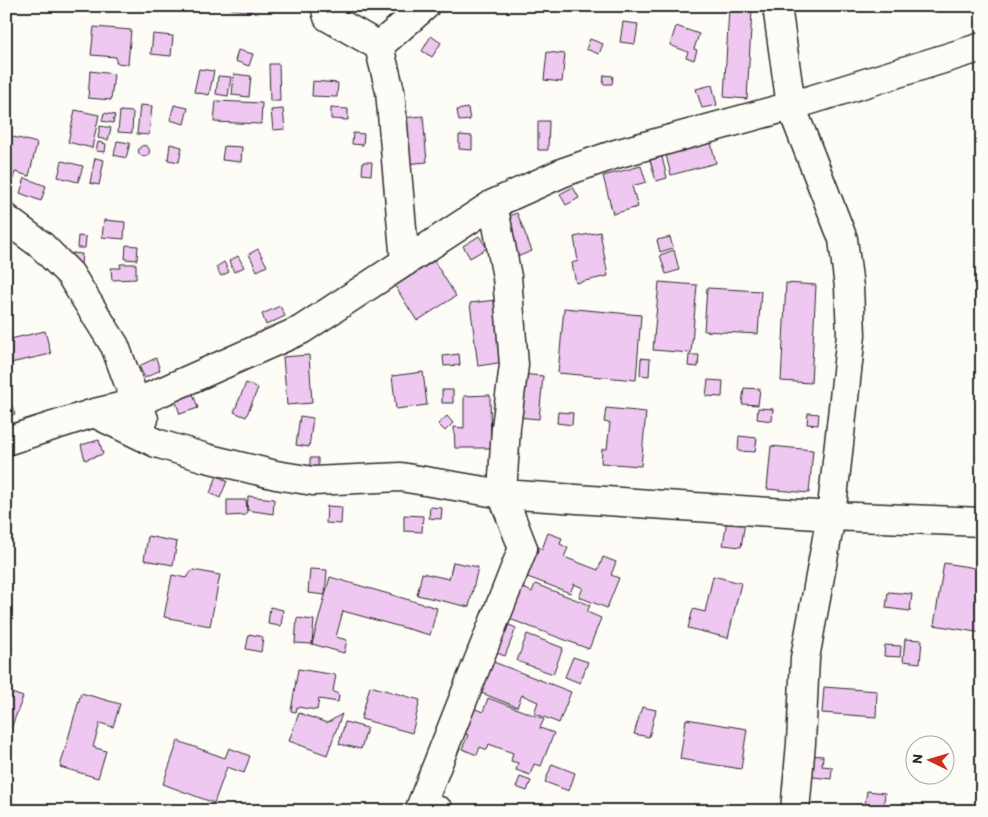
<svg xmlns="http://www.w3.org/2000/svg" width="988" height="817" viewBox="0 0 988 817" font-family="Itim,sans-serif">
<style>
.building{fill:#efc8f1;stroke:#2b2b2b}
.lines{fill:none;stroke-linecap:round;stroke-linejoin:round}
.minor-casing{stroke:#2b2b2b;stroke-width:31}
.minor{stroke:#fdfcf7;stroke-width:28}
</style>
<rect width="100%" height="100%" fill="#fdfcf7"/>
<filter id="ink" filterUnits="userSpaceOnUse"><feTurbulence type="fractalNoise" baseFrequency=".02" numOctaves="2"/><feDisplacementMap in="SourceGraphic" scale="10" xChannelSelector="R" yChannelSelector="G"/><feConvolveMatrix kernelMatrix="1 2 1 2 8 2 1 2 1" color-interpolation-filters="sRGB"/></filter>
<g filter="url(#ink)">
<!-- building -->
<path class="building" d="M231 6H252L251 12 231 9Z
M729 8 752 10 747 99 724 97Z
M623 22 638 24 635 44 620 42Z
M676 26 699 34 694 49 697 50 694 60 686 57 688 52 670 45Z
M94 27 131 30 128 64 116 63V57L91 55Z
M153 34 173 36 171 56 151 54Z
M431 36 441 43 432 57 422 51Z
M590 39 603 44 599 54 586 49Z
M238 50 253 54 249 66 235 61Z
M547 52 565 54 562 82 544 80Z
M269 64H279L280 101H270Z
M199 69 214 71 209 95 194 92Z
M90 71 114 74 111 100 88 98Z
M234 74 251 76 249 97 232 95Z
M604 75 613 76 612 84H603Z
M218 76 231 77 228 96 216 94Z
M313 81 338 83 337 97 312 96Z
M712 85 717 105 702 108 696 89Z
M216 101 262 103 261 124 214 122Z
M140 105 152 106 149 135 137 134Z
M174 105 188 108 184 124 170 120Z
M331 108 348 109V120L331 119Z
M468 108 470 120 459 121 457 110Z
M283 109 285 129 273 130 271 110Z
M75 110 99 115 92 148 68 142Z
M120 111 133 112 132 133 118 132Z
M104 113 115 115 113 123 102 121Z
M423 116 427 162 405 164 401 118Z
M538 121H549L548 150H538Z
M100 126 111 128 108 140 98 138Z
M353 133 364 134 363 145 352 144Z
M6 135 37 143 29 176 15 172 13 179 6 177Z
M459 135 472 136V150L459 149Z
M117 141 130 143 126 158 114 155Z
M98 142 106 144 105 152 96 151Z
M711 143 716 163 671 175 666 155Z
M170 144 182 147 179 162 168 160Z
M138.5 151a5.5 5.5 0 1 1 11 0a5.5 5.5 0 1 1-11 0Z
M224 146 242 147 241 162 222 160Z
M662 157 667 178 656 181 650 160Z
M95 158 104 160 99 185 90 183Z
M62 161 83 166 78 182 58 177Z
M363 162H372L371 175 362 174Z
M641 166 646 182 632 186 638 207 613 214 603 176Z
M25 178 46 186 41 201 20 193Z
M573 187 579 198 566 205 560 194Z
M10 201 19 209 11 218 6 206Z
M517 213 532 251 517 257 502 219Z
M104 220 125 222 124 239 102 237Z
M600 232 608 276 576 283 572 263 578 261 574 237Z
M78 236 86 237 85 248H77Z
M479 236 487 248 470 258 463 246Z
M670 237 673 248 660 252 657 240Z
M126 245 138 246 137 260 125 259Z
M258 249 267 266 257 271 249 254Z
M674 250 679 270 666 274 660 255Z
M72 253 82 254 81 264 71 263Z
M238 256 244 267 234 272 229 261Z
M434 261 456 296 417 321 395 286Z
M224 262 229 272 221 276 216 267Z
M120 264H136V279L112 280 111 268H121Z
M659 282 697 285 691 353 653 350Z
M786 283 816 285 811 383 781 381Z
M707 288 761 291 758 334 704 331Z
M496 300 504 362 478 366 470 303Z
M280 306 285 316 266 325 262 314Z
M564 308 641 315 636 380 558 373Z
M45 331 51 354 6 364V340Z
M459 354 460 365 444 366 443 356Z
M309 355 312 403 287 405 283 357Z
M689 355H699L698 367 688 366Z
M156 358 160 370 145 378 139 366Z
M641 358 650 359 649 376 640 375Z
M423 372 427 405 396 409 392 376Z
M520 374 543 376 539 419 516 417Z
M708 380 723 381 722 397 706 396Z
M246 383 258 388 246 417 234 412Z
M744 388 760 389 758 405 742 404Z
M442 390H453V403H442Z
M193 394 198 408 180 414 175 400Z
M490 395 491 448H455L454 427 464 428V396Z
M11 403 15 414 6 417V404Z
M606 408 646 412 641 466 601 463 602 449H607L610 423 604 422Z
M758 408 773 409 772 421 757 419Z
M558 412 573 413 572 425 557 423Z
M808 413 819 414 818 425 807 424Z
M300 416 313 418 309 447 296 445Z
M447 416 453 423 445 431 438 424Z
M739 436 757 438 755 452 738 451Z
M99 440 103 454 85 460 81 445Z
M771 446 813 450 809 493 767 489Z
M310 458H318V467H310Z
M217 476 227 481 220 498 210 493Z
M248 496 274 499 273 514 247 510Z
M227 500H246L247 510 246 515 227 516Z
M327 506 342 507 341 524 326 523Z
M430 507 442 508 441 519 429 518Z
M404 515 423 516 422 532 404 531Z
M727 520 745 522 741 547 723 545Z
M548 533 562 538 560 544 568 548 564 557 598 570 603 557 616 562 611 575 619 578 607 608 579 597 583 588 574 584 570 593 525 576 537 546 542 549Z
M148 536 177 542 173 565 144 560Z
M453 562 478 567 469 607 417 595 422 573 449 579Z
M944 563 982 569V633L934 625Z
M310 569 327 570 325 595 308 593Z
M193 570 220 575 210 626 164 617 172 575 186 578Z
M713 576 741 583 728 638 688 628 693 609 705 612Z
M330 577 437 608 430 635 343 611 336 637 347 640 344 653 312 644Z
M535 584 590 605 587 612 601 618 589 649 507 618 519 586 532 592Z
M888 592 912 594 910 611 886 608Z
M270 607 283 610 281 626 268 624Z
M297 618 314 620 312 644 295 643Z
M500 621 516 628 505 656 489 650Z
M249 634 263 637 261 652 246 649Z
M527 634 563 648 553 674 517 661Z
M905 639 922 640 920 663 903 661Z
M885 645 901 646 900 657 884 656Z
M573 657 588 662 580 683 565 677Z
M491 661 571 692 559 723 534 713 538 702 522 695 517 707 479 692Z
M298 669 336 675 333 691 339 695 338 702 319 699 317 710 297 707 296 712 291 711Z
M370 686 420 700 412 733 361 719Z
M824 687 877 691 876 717 822 713Z
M6 691 23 697 7 739H6Z
M81 693 120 704 113 727 100 723 93 747 106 751 98 778 60 767Z
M488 698 544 719 540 728 554 733 541 766 534 764 530 775 516 770 518 763 511 761 513 753 489 744 487 750 480 747 477 755 462 749 468 735 461 732 470 707 483 712Z
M642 707 656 710 649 737 634 734Z
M299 713 327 723 342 714 327 755 289 741Z
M686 719 747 729 741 769 680 759Z
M345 722 367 728 361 749 339 744Z
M178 741 225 758 229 748 250 756 244 773 227 767 214 803 163 784Z
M808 755 823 756 822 766 832 767 831 779 805 776Z
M552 764 575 773 569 791 545 782Z
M520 777 531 781 527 791 516 787Z
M867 791 885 793 883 811H864Z"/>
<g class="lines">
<defs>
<path id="minor" d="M325 6 328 17 379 46 390 91 405 262
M777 6 791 106 843 239 849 287 851 335 831 516 805 658 801 743 795 811
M379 46 425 6
M6 219 41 245 70 274 115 346 136 403 144 419
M94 413 156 443 206 458 276 475 313 481 401 477 502 494 831 516 982 522
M6 441 94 413 136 403 301 330 493 204 564 172 616 154 791 106 982 47
M439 811 421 806 523 548 502 494 506 427 514 365 507 277 493 204"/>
</defs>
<!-- minor casing -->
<use href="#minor" class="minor-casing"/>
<!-- minor -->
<use href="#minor" class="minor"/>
</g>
</g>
<!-- margin -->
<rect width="988" height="817" fill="none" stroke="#fdfcf7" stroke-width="25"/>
<rect x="12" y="12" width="963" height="792" fill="none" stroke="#2b2b2b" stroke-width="2" filter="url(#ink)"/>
<!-- north arrow -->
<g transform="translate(930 760) rotate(275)"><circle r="24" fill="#fdfcf7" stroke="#a9a8a5"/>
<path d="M0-4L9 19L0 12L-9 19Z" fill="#c8321e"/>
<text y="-8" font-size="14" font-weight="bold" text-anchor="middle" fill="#2b2b2b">N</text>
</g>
</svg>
